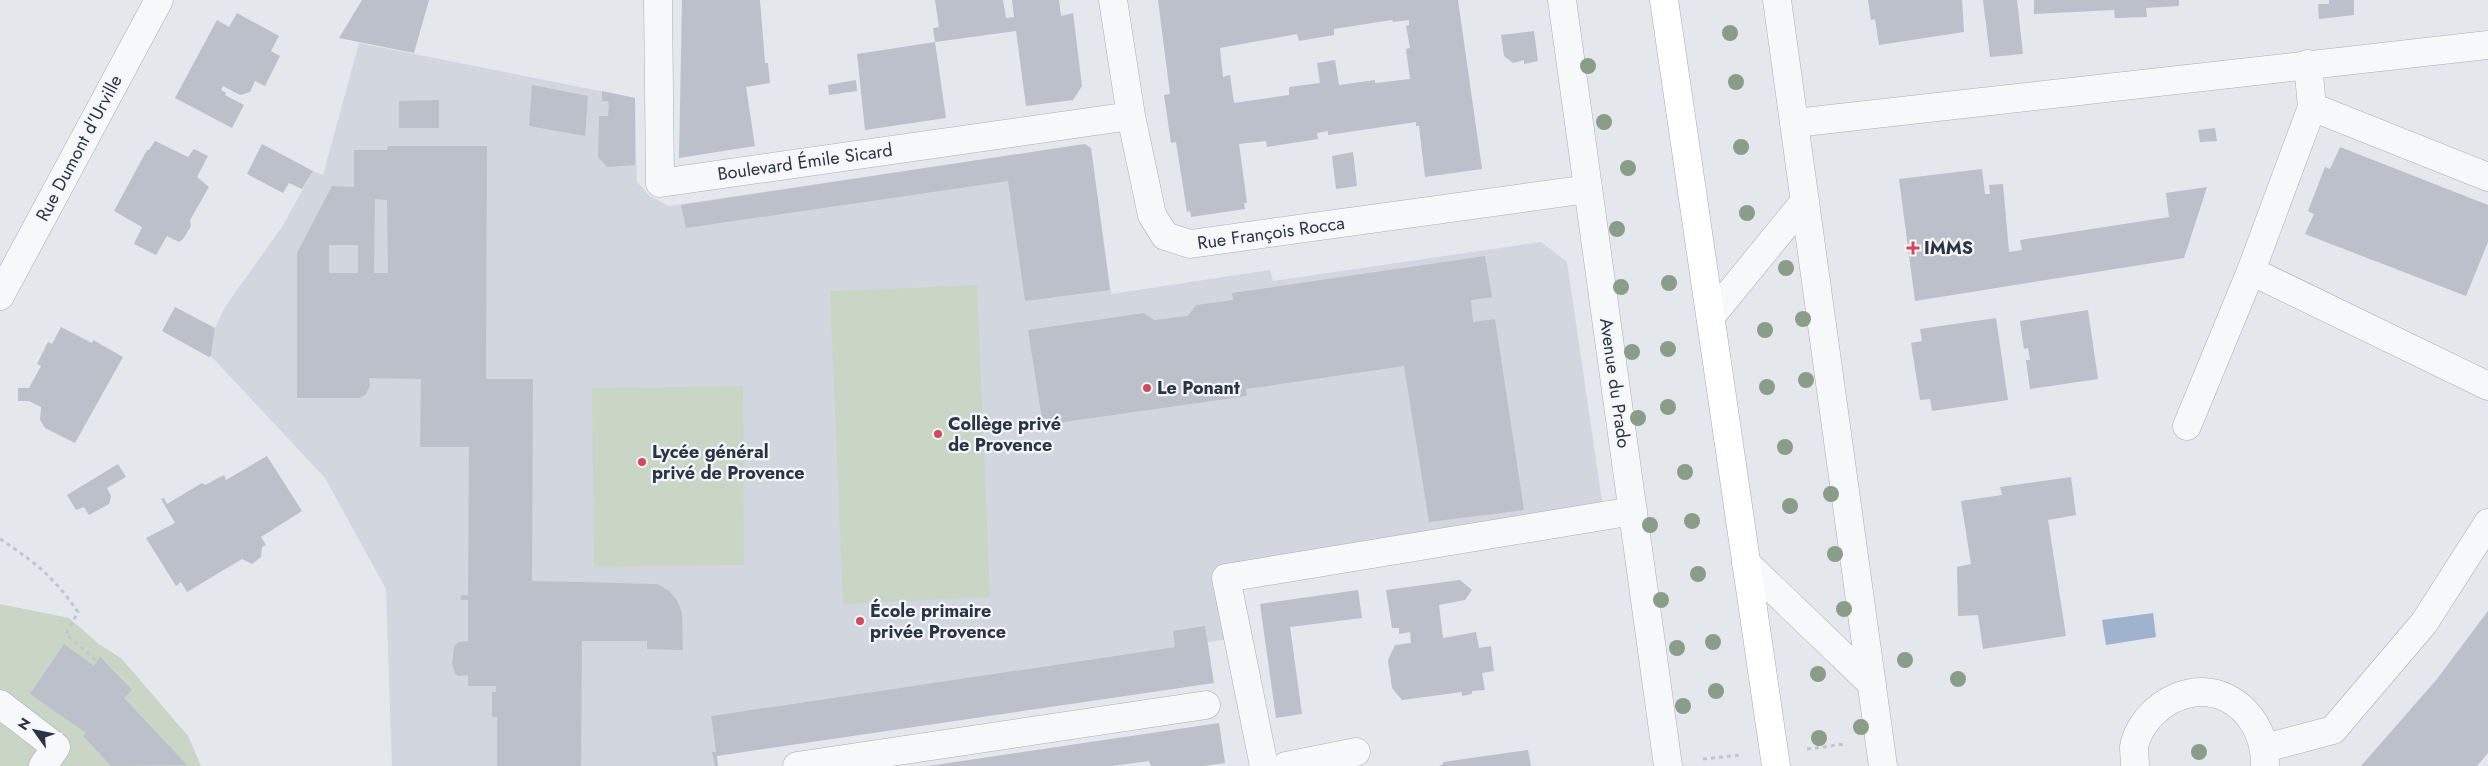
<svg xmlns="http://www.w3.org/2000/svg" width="2488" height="766" viewBox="0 0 2488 766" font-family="Jost,sans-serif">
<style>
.built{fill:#d2d6de}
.green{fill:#c9d6c5}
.water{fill:#9fb4cc}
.building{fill:#bbc0ca;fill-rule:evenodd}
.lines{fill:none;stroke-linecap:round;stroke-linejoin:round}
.minor-casing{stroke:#a9aeb7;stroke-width:29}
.major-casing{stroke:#a3abb8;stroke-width:29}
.path{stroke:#c2c5cb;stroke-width:3;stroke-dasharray:4 4;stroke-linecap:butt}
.minor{stroke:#f7f8fa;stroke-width:28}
.major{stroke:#fff;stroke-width:28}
.tree{fill:#899d89}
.poi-dot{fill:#d1495b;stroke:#f4f6f9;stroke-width:2}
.labels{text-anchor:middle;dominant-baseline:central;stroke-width:4.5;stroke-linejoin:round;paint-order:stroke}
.street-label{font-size:18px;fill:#2b3445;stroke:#f4f6f9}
.poi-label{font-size:18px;font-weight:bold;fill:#2b3445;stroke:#f4f6f9;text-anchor:start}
</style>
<rect width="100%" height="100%" fill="#e4e7ec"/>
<!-- built -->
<path class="built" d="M359 43 635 98 637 182 650 196 669 206 1085 144 1091 148 1111 294 1270 270 1273 281 1541 242 1567 262 1606 528 1227 581 1236 638 711 716 718 766H392L386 589 325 478 211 356 215 328 225 307 282 227 313 171 323 175Z"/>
<!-- green -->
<path class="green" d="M977 285 990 597 843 604 830 291Z
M743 386 744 565 594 567 592 388Z
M0 604 69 618 99 644 122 659 188 736 201 766H0Z"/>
<!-- water -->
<path class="water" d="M2153 613 2156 637 2106 645 2102 620Z"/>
<!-- building -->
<path class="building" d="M362 0H429L414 53 339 38Z
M682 0H760L765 63H768L770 83 746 87 755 146 679 158Z
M935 0H1003L1006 18 1014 17 1012 0H1059L1061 16 1073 13 1082 86 1073 100 1026 106 1016 31 935 42 933 28 939 27Z
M1158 0H1458L1482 169 1425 177 1419 126H1416V122L1328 135V131L1317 133 1318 139 1267 147 1266 141 1239 144 1247 203H1244L1245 209 1191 217 1190 211 1187 212 1176 142 1171 143 1164 95 1170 94ZM1392 20 1393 22 1409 20V25L1406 26 1410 48 1406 49 1410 79 1375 83V80L1339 85 1335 60 1317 63 1320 83 1289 87V95L1234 103 1230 75 1223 77 1220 48 1297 34 1299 41 1334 35V29Z
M1868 0H1962L1964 32 1879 45 1875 19 1871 20Z
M1983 0H2017L2023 54 1990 57Z
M2034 0H2179V6L2146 8 2147 17 2115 18 2114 10 2034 14Z
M2329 0H2354V15L2319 19 2318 4H2329Z
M237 13 279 36 271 51 280 56 265 86 255 81 250 92 240 95 223 86 221 90 226 93 225 95 244 105 232 128 175 98 217 20 229 27Z
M1534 31 1538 61 1524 64V60L1513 63 1504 56 1501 35Z
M935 42 946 118 865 130 857 54Z
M856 80 857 91 829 95 828 85Z
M532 85 588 96 585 136 529 126Z
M602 91 635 98V165L607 167 598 157 599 116H608L609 106 608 101H602Z
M439 100V128H399V101Z
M2215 128 2217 141 2200 142 2198 130Z
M155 141 188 157 194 149 208 156 197 177 209 187 190 220 191 226 183 239 179 242 167 236 156 255 134 244 142 227 114 211 147 150H149Z
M262 144 313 171 302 189 289 183 283 193 247 174Z
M1085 144 1091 148 1110 290 1025 301 1008 181 686 228 681 205Z
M388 146H487L486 379H533L532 581 657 584 668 590 677 600 682 613 683 650 647 649V641H582L581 766H497V717H492V692H496V686H468V675L458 676 455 673 452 664 454 647 458 642 468 641V600H461V595H468L469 447H420L421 379 369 378 370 386 366 394 360 398H297V253L332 186 354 187V150H387ZM375 199 387 200 388 273H374ZM329 245H358V273H329Z
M2340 147 2488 205V242L2466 296 2305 234 2314 214 2308 211 2325 167 2330 169Z
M1353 152 1357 186 1336 189 1332 156Z
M1982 169 1985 194H1990L1989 185 2003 184 2009 252 2022 250 2020 240 2169 217 2166 193 2207 187 2184 258 1915 301 1899 179Z
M1485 256 1492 297 1471 300 1473 322 1495 319 1524 510 1429 522 1404 366 1246 389 1247 396 1043 425 1028 330 1144 313 1154 320 1188 316 1196 305 1233 300 1232 293Z
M175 307 215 328 211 356 209 357 162 331Z
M2088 310 2098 379 2030 389 2026 360H2030L2028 348 2024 349 2020 321Z
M1996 318 2008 400 1932 411 1930 399 1920 400 1911 343 1922 341 1920 329Z
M61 327 92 343 93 340 123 357 75 443 45 428 40 420 41 407 29 401H18V388H29L41 366 37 364 48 342 52 344Z
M267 456 302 511 261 537 266 545 262 547 261 557 252 564 242 559 187 592 181 582 176 586 146 538 175 523 161 499 164 498 167 504 202 483 205 485 224 475 226 480Z
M118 464 126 477 107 488 111 496 109 504 89 515 84 507 76 510 67 495Z
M2071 477 2076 515 2048 520 2066 636 1983 649 1978 615 1958 616 1957 567 1971 564 1961 501 2002 495 2000 487Z
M1460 580 1472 590 1465 600 1439 605 1443 638 1476 632 1479 648 1491 646 1494 671 1482 673 1485 690 1472 691V694L1462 696V692L1402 700 1392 688 1388 660 1395 645 1411 643 1410 632 1399 634V628H1392L1386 590Z
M1358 590 1362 618 1290 627 1302 714 1276 718 1260 604Z
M2488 611V753L2477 766H2361L2437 679Z
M1205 626 1214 683 737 753 717 756 718 766H715L712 752H716L711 716 1175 647 1173 631Z
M64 644 94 666 100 657 132 690 124 698 187 765 111 766 83 736 86 733 30 694Z
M1219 723 1225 763 1204 766H1151L1149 761 1112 766H928Z
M1528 750 1531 766H1439L1443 764V762Z"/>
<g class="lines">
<defs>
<path id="minor" d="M658 0 660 183 1131 116
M1113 0 1131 116 1152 215 1165 236 1190 244 1588 189
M1562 0 1668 766
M1777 0 1883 766
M2312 107 2488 177
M1795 123 2488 45
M2251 271 2488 386
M0 296 159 0
M1712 315 1805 201
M2187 426 2251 271 2312 107 2308 64
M1746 563 1872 684
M0 704 56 747 43 766
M2265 748 2333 730 2424 623 2488 523
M797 766 1206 705
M1264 766 1226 578 1633 511
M1286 766 1356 752
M2135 766C2135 760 2134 753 2134 747 2136 735 2144 722 2152 714 2200 667 2266 701 2265 766"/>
<path id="major" d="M1664 0 1776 766"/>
</defs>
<!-- minor casing -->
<use href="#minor" class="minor-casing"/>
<!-- major casing -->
<use href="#major" class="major-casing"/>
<!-- path -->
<path class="path" d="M0 539C36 563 53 576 78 612L66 634 97 661
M1807 749 1845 744
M1703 759 1741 755"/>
<!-- minor -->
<use href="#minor" class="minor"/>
<!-- major -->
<use href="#major" class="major"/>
</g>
<!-- trees -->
<g class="tree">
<circle cx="1730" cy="33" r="8"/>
<circle cx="1588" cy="66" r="8"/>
<circle cx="1736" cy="82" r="8"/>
<circle cx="1604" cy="122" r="8"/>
<circle cx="1741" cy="147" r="8"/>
<circle cx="1628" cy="168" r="8"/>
<circle cx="1747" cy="213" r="8"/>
<circle cx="1617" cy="229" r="8"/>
<circle cx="1786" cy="268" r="8"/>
<circle cx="1669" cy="283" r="8"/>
<circle cx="1621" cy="287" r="8"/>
<circle cx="1803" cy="319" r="8"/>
<circle cx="1765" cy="330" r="8"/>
<circle cx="1668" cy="349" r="8"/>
<circle cx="1632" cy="352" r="8"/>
<circle cx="1806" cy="380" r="8"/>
<circle cx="1767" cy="387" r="8"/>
<circle cx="1668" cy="407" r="8"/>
<circle cx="1638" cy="418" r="8"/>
<circle cx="1785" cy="447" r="8"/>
<circle cx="1685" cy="472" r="8"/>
<circle cx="1831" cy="494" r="8"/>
<circle cx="1790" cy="506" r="8"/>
<circle cx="1692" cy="521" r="8"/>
<circle cx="1650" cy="525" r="8"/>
<circle cx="1835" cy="554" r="8"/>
<circle cx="1698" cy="574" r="8"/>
<circle cx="1661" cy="600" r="8"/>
<circle cx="1844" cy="609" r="8"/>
<circle cx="1713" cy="642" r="8"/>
<circle cx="1677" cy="648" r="8"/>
<circle cx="1905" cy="660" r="8"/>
<circle cx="1818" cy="674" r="8"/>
<circle cx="1958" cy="679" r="8"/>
<circle cx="1716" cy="691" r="8"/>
<circle cx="1683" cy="706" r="8"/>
<circle cx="1861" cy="727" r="8"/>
<circle cx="1819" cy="738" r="8"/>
<circle cx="2199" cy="752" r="8"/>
</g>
<!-- markers -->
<g class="poi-dot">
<path d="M1910.5 240.5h5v5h5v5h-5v5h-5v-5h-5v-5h5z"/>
<circle cx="1147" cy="388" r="5"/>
<circle cx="938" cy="434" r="5"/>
<circle cx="642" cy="462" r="5"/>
<circle cx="860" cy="621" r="5"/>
</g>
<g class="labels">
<!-- street labels -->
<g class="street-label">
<text transform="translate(79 148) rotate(-62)">Rue Dumont d'Urville</text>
<text transform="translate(805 162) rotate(-8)">Boulevard Émile Sicard</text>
<text transform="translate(1271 233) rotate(-8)">Rue François Rocca</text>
<text transform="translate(1615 383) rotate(82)">Avenue du Prado</text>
</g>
<!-- poi labels -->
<g class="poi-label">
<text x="1924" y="248">IMMS</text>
<text x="1157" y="388">Le Ponant</text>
<text x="948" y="424">Collège privé<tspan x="948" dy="21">de Provence</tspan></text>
<text x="652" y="452">Lycée général<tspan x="652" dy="21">privé de Provence</tspan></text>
<text x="870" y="611">École primaire<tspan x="870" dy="21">privée Provence</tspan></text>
</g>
</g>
<!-- north arrow -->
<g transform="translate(35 731) rotate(303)" stroke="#f4f6f9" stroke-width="4" paint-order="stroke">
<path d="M0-4L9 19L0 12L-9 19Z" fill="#2b3445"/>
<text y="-8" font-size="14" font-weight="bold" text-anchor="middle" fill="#2b3445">N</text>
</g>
</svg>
